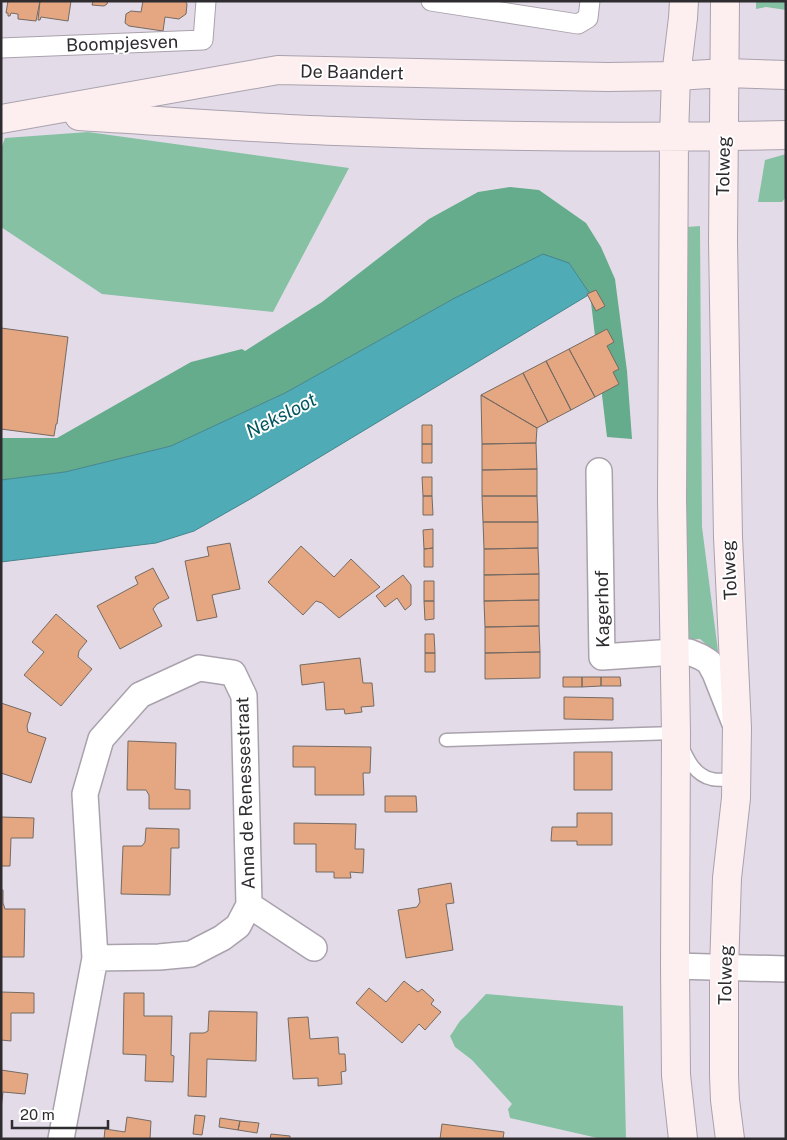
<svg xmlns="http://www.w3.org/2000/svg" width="787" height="1140" viewBox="0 0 787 1140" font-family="'Public Sans',sans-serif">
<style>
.green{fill:#86c1a4}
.forest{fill:#64ac8b}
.water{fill:#4fabb5;stroke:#45858d}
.building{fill:#e4a782;stroke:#756a63}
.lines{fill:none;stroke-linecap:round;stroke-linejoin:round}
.service-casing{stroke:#a9a2ad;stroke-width:15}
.pedestrian-casing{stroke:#a9a2ad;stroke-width:21}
.minor-casing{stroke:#a9a2ad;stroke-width:28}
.secondary-casing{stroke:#a9a2ad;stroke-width:30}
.service{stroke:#fff;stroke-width:12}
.pedestrian{stroke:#fff;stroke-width:19}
.minor{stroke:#fff;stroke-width:25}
.secondary{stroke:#fdeef0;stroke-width:28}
.labels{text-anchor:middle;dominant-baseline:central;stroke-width:4;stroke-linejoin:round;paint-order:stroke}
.street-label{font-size:18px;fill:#2f2c30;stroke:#fff}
.water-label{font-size:19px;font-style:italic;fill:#01575f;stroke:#fff}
</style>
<rect width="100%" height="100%" fill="#e3dce8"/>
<!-- green -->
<path class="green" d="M756 1H786V10L766 7 756 9Z
M88 132 349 168 273 312 102 294 1 227V149L5 138Z
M786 154V197L782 202H758L765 160Z
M700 226 702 527 718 651 715 652 700 639 683 640 687 227Z
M486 994 623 1006 626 1139H602L510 1118 508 1109 512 1104 472 1060 455 1047 450 1036C454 1031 458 1023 461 1020 470 1012 477 1003 486 994Z"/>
<!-- forest -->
<path class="forest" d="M510 187 539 190 586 223 601 247 615 279 627 371 632 439 607 437 590 294 569 263 453 299 285 393 171 446 65 472 1 480V438H57L191 362 242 349 245 351 322 302 429 219 478 192Z"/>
<!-- water -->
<path class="water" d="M543 254 569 263 590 294 252 498 194 531 156 543 1 562V480L65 472 171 446 285 393 453 299Z"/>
<!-- building -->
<path class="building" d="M8 1H40L36 21 18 19V14L11 13 10 16H8V13H6Z
M40 1H71L68 21 41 17 40 20H38Z
M93 1H108L107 4 104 6 92 5Z
M143 1H185L187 4 186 14 179 19 165 17 163 31 129 26 125 23 126 14 131 11 141 12Z
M596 290 605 306 596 311 587 294Z
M1 328 68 337 57 424H56L54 436 1 429Z
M607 329 614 342 607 346 619 369 613 372 619 384 595 397 569 349Z
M569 349 595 397 571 410 546 361Z
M546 361 571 410 548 422 523 373Z
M523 373 548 422 537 428 481 395Z
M481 395 537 428 536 443 482 444Z
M422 425H432V444H422Z
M536 443 537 469 482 470V444Z
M422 444H432V463H422Z
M537 469V496H482V470Z
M422 477H432V496H423Z
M423 496H432L433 515H423Z
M482 496H537L538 522H483Z
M483 522H538V548L484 549Z
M433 529V548L424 549 423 530Z
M230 543 240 589 212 595 217 617 197 621 185 561 209 556 207 547Z
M301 546 334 577 351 559 380 587 339 618 322 603 316 601 303 615 268 582Z
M433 548V567H424V549Z
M538 548 539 574 484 575V549Z
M153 568 169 598 157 604 153 609 162 626 120 649 97 606 138 584 135 577Z
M539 574V600L484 601V575Z
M403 575 411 585V605L405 610 397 598 385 607 376 596Z
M424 581H434V601H424Z
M539 600V626L485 627 484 601Z
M424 601H434V619L425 620Z
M56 614 87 641 79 651 78 657 92 669 61 706 24 675 44 652 32 642Z
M539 626 540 652 485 653V627Z
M425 634H434L435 653H425Z
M540 652V678L485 679V653Z
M425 653H435V672H425Z
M360 658 363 683H372L374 706 361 707 362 712 345 714 344 709 326 710 324 682 302 685 300 665Z
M563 677H582V687H563Z
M582 677H601V686L582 687Z
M601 677H620L621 686H601Z
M564 697 613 698V720L564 719Z
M1 703 31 713 27 726 28 732 46 738 31 783 1 773Z
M128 741 176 743 175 789 190 790V809H149V795L146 790H127Z
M293 746 371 747 370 773H363L364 795H315V767H293Z
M574 752H612V790H574Z
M385 796H416L417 812H385Z
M577 813H612V845H577V841H551L552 827H577Z
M1 817 34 818 33 838H11L10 866H1Z
M294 823 356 824 355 849H364L363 873 350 872 351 878H334V872H316V844H294Z
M146 828 179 829V848H171L170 895 121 894 123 846H142L145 842Z
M451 883 454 903 446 904 453 950 406 958 398 910 417 907 420 902 418 889Z
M1 890H3V903L5 909H25L24 957H1Z
M404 981 418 992 422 989 434 1000 431 1004 441 1012 425 1030 419 1024 402 1043 356 1003 369 988 386 1002Z
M1 992 34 993V1013H11V1041L1 1040Z
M124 993H144V1016H172L171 1055 174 1056 173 1082 145 1081 146 1055 123 1054Z
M209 1011 257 1012 256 1061 207 1059 206 1097 188 1096 190 1033H204L208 1031Z
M308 1017 310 1039 338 1037 339 1054H345L346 1071 341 1072 342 1084 318 1086V1078L293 1079 288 1018Z
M1 1070 28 1074 25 1094 3 1092 1 1108Z
M195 1115 205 1116 202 1135 193 1134Z
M127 1117 151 1121 150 1139H104L105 1129 125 1132Z
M220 1118 240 1121 238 1130 219 1127Z
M240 1121 259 1123 257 1133 238 1130Z
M442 1124 504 1132 503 1139H440Z
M271 1134 290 1136V1139H270Z"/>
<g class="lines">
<defs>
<path id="service" d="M446 740 676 733C684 750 691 775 712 779 719 781 729 779 736 779"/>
<path id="pedestrian" d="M431 1 578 24 588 18 590 1
M1 48 203 40 206 1"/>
<path id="minor" d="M599 471 602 657 674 652H689L701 657 709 662 715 673 734 721
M249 905 314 948
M675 966 786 969
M61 1139 95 958 85 794 101 739 140 695 199 668 233 673 244 696 249 905 238 926 222 938 191 954 159 957 95 958"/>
<path id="secondary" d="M725 1 723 241 728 537 737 728 736 798 727 878 724 969V1076L725 1100 730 1139
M79 116C164 121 250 128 336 131 485 137 636 138 786 135
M1 119 278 70 608 77 676 76 725 73 786 75
M683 1139 676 1075 675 966 676 733 672 500 674 136 676 76 683 18 684 1"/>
</defs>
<!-- service casing -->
<use href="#service" class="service-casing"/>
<!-- pedestrian casing -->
<use href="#pedestrian" class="pedestrian-casing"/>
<!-- minor casing -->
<use href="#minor" class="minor-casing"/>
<!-- secondary casing -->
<use href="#secondary" class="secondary-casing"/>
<!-- service -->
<use href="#service" class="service"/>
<!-- pedestrian -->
<use href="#pedestrian" class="pedestrian"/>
<!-- minor -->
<use href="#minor" class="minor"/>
<!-- secondary -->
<use href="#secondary" class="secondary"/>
</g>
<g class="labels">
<!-- street labels -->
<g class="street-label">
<text transform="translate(122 43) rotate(-2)">Boompjesven</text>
<text transform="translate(352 72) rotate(1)">De Baandert</text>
<text transform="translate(723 166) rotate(-89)">Tolweg</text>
<text transform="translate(729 570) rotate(-93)">Tolweg</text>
<text transform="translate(602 609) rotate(-91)">Kagerhof</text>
<text transform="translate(245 793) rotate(-92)">Anna de Renessestraat</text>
<text transform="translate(725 975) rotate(-89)">Tolweg</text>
</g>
<!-- water labels -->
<g class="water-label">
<text transform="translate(281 415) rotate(-27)">Neksloot</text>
</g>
</g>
<!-- border -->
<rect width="787" height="1140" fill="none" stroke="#2f2c30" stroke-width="5"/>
<!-- scale -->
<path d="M12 1120v8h96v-8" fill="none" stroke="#2f2c30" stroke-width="2.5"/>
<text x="20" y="1120" font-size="15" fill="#2f2c30" stroke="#ffffff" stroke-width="4" paint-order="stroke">20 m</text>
</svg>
